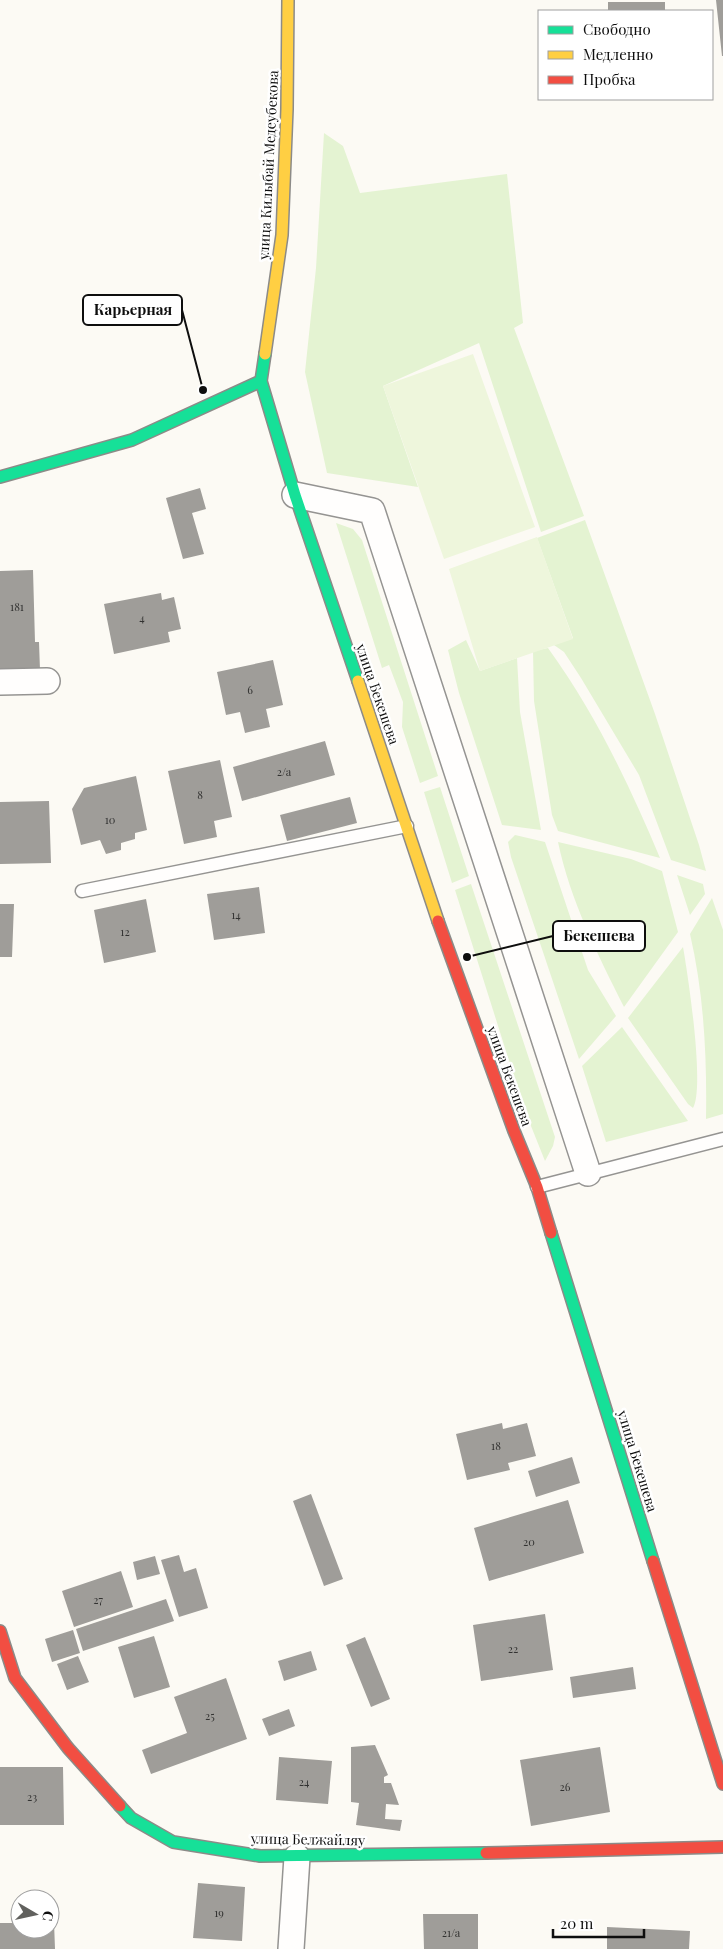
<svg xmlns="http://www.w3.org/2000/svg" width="723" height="1949" viewBox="0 0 723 1949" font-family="'Playfair Display',serif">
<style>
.green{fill:#e4f3d2}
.pitch{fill:#eef6dc}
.building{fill:#9f9d99}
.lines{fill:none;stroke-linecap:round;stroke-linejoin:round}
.lane-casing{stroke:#959492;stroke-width:15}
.street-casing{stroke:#959492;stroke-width:28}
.fast-casing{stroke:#8c8b88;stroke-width:14}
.slow-casing{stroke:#8c8b88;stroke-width:14}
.jam-casing{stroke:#8c8b88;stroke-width:14}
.lane{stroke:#fffefd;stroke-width:12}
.street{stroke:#fffefd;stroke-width:25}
.fast{stroke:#16e098;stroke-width:11}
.slow{stroke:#ffcf43;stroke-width:11}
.jam{stroke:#f24e42;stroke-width:11}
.labels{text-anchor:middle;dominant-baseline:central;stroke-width:5;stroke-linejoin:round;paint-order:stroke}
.number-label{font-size:11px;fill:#323231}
.street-label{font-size:14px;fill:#0e0e0e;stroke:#fff}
.leader{fill:none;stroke:#0e0e0e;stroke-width:2}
.callout-dot{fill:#0e0e0e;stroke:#fff;stroke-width:2}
.callout{fill:#fff;stroke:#0e0e0e;stroke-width:2}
.callout-label{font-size:15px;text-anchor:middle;font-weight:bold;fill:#0e0e0e}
</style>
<rect width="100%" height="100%" fill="#fcfaf4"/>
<!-- green -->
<path class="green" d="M324 133 343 146 360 193 507 174 523 323 514 328 584 516 541 532 479 343 383 386 418 487 327 473 305 372 316 268Z
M585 520 655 714 699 845 706 871 671 860 639 775 581 678 564 652 554 645 573 638 537 538Z
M336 523 353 529 362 540 438 776 420 783 402 727 403 702 389 665 382 668Z
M466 640 480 671 517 658 520 712 541 830 502 825 459 693 448 650Z
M548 648C595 713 629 784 660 858L558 831 552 815 534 701 533 651Z
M440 787 469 876 452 883 424 792Z
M515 835 545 842 588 970 616 1016 579 1059 511 857 508 842Z
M558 842 631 859 662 871 678 932 624 1007C598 955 570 900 558 842Z
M677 875 703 884 705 894 690 915Z
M471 884 555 1137 553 1146 545 1161 525 1111 455 890Z
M712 898 723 930V1114L706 1119C707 1057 704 994 690 934Z
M683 947C688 975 705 1087 693 1108L688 1104 628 1018Z
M622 1027 688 1121 606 1142 582 1066Z"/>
<!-- pitch -->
<path class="pitch" d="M473 354 535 527 444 559 383 386Z
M537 537 573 639 480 671 449 569Z"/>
<!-- building -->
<path class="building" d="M716 0H723V56H722Z
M608 2H665V11H608Z
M200 488 206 509 192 513 204 554 183 559 166 498Z
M33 570 35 642H39L40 670 0 671V571Z
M161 593 162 600 174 597 181 629 168 632 170 642 114 654 104 604Z
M273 660 283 705 266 709 270 727 245 733 240 712 226 715 217 672Z
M325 741 335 775 242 801 233 767Z
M220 760 232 817 214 821 217 837 184 844 168 771Z
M136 776 147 830 135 833V839L121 843V850L106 854 100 840 81 845 72 809 84 788Z
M350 797 357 823 287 841 280 815Z
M49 801 51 863 0 864V802Z
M259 887 265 933 214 940 207 894Z
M146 899 156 952 104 963 94 910Z
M0 904H14L12 957H0Z
M502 1423 503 1429 527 1423 536 1456 508 1463 510 1470 467 1480 456 1434Z
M572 1457 580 1483 536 1497 528 1471Z
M311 1494 343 1579 324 1586 293 1501Z
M568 1500 584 1553 489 1581 474 1528Z
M179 1555 184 1572 196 1568 208 1608 179 1617 161 1560Z
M155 1556 160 1574 137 1580 133 1562Z
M121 1571 133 1607 74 1627 62 1591Z
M166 1599 174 1621 83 1651 76 1629Z
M545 1614 553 1670 481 1681 473 1625Z
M73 1630 80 1653 52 1662 45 1639Z
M154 1636 170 1687 134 1698 118 1647Z
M365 1637 390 1699 371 1707 346 1645Z
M311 1651 317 1670 284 1681 278 1661Z
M78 1656 89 1682 67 1690 57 1664Z
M633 1667 636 1689 573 1698 570 1677Z
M226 1678 247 1739 151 1774 142 1750 187 1733 174 1697Z
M289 1709 295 1726 269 1736 262 1719Z
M375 1745 388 1775 384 1777V1783H391L399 1805 386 1804 385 1819 402 1820 400 1831 356 1825 359 1803 351 1802V1747Z
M600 1747 610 1812 531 1826 520 1760Z
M279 1757 332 1761 328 1804 276 1800Z
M0 1767H63L64 1825H0Z
M198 1883 245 1887 242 1941 193 1938Z
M423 1914H478V1949H424Z
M50 1922H54L55 1949H0V1923H20V1929H50Z
M607 1927 690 1931 689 1949H607Z"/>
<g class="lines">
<defs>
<path id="lane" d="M82 891 407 826
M537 1187 723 1139"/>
<path id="street" d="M295 495 372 511 588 1173
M0 682 47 681
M291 1949 297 1857"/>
<path id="fast" d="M265 354 261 381 295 495 358 681
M0 477 132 440 261 381
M551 1233 653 1561
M120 1806 131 1818 173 1842 260 1856 486 1853"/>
<path id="slow" d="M265 354 282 235 287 109 288 0
M358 681 438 921"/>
<path id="jam" d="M438 921 514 1131 537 1187 551 1233
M653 1561 723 1784
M0 1631 15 1678 68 1748 120 1806
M486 1853 723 1847"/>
</defs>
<!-- lane casing -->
<use href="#lane" class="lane-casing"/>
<!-- street casing -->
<use href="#street" class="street-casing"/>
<!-- fast casing -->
<use href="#fast" class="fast-casing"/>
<!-- slow casing -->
<use href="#slow" class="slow-casing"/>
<!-- jam casing -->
<use href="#jam" class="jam-casing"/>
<!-- lane -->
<use href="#lane" class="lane"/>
<!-- street -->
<use href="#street" class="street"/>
<!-- fast -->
<use href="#fast" class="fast"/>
<!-- slow -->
<use href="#slow" class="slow"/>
<!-- jam -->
<use href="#jam" class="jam"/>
</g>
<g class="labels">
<!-- number labels -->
<g class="number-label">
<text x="17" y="606">181</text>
<text x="142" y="617">4</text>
<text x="250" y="689">6</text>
<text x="284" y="771">2/а</text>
<text x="200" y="794">8</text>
<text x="110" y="819">10</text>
<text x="236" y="914">14</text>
<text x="125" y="931">12</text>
<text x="496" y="1445">18</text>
<text x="529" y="1541">20</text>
<text x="98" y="1599">27</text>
<text x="513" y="1648">22</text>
<text x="210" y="1715">25</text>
<text x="304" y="1781">24</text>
<text x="565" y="1786">26</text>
<text x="32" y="1796">23</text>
<text x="219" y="1912">19</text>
<text x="451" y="1932">21/а</text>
</g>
<!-- street labels -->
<g class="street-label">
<text transform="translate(268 165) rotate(-87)">улица Килыбай Медеубекова</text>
<text transform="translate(378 694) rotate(71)">улица Бекешева</text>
<text transform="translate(510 1076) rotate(70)">улица Бекешева</text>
<text transform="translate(638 1461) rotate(73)">улица Бекешева</text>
<text transform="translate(308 1839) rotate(1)">улица Белжайляу</text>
</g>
</g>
<!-- callouts -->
<path class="leader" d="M203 390L182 310M467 957L553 936"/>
<g class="callout-dot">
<circle cx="203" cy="390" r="5"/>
<circle cx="467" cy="957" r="5"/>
</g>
<g class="callout">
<rect x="83" y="295" width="99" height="30" rx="5"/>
<rect x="553" y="921" width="92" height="30" rx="5"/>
</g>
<g class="callout-label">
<text x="133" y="315">Карьерная</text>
<text x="599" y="941">Бекешева</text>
</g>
<!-- legend -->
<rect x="538" y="10" width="175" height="90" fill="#ffffff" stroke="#9f9f9f"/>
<rect x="548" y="26" width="25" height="8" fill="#16e098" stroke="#9f9f9f"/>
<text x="583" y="35" font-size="15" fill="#0e0e0e">Свободно</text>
<rect x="548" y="51" width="25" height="8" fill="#ffcf43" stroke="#9f9f9f"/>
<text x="583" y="60" font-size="15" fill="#0e0e0e">Медленно</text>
<rect x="548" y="76" width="25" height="8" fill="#f24e42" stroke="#9f9f9f"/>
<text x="583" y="85" font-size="15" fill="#0e0e0e">Пробка</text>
<!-- north arrow -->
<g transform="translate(35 1914) rotate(99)"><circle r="24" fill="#ffffff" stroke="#9f9f9f"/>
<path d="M0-4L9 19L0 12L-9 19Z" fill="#61615e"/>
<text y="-8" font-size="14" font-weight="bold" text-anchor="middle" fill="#0e0e0e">С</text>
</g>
<!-- scale -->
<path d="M553 1929v8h91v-8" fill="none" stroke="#0e0e0e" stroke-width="2.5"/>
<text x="560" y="1929" font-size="15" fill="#0e0e0e" stroke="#ffffff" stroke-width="4" paint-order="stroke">20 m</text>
</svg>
